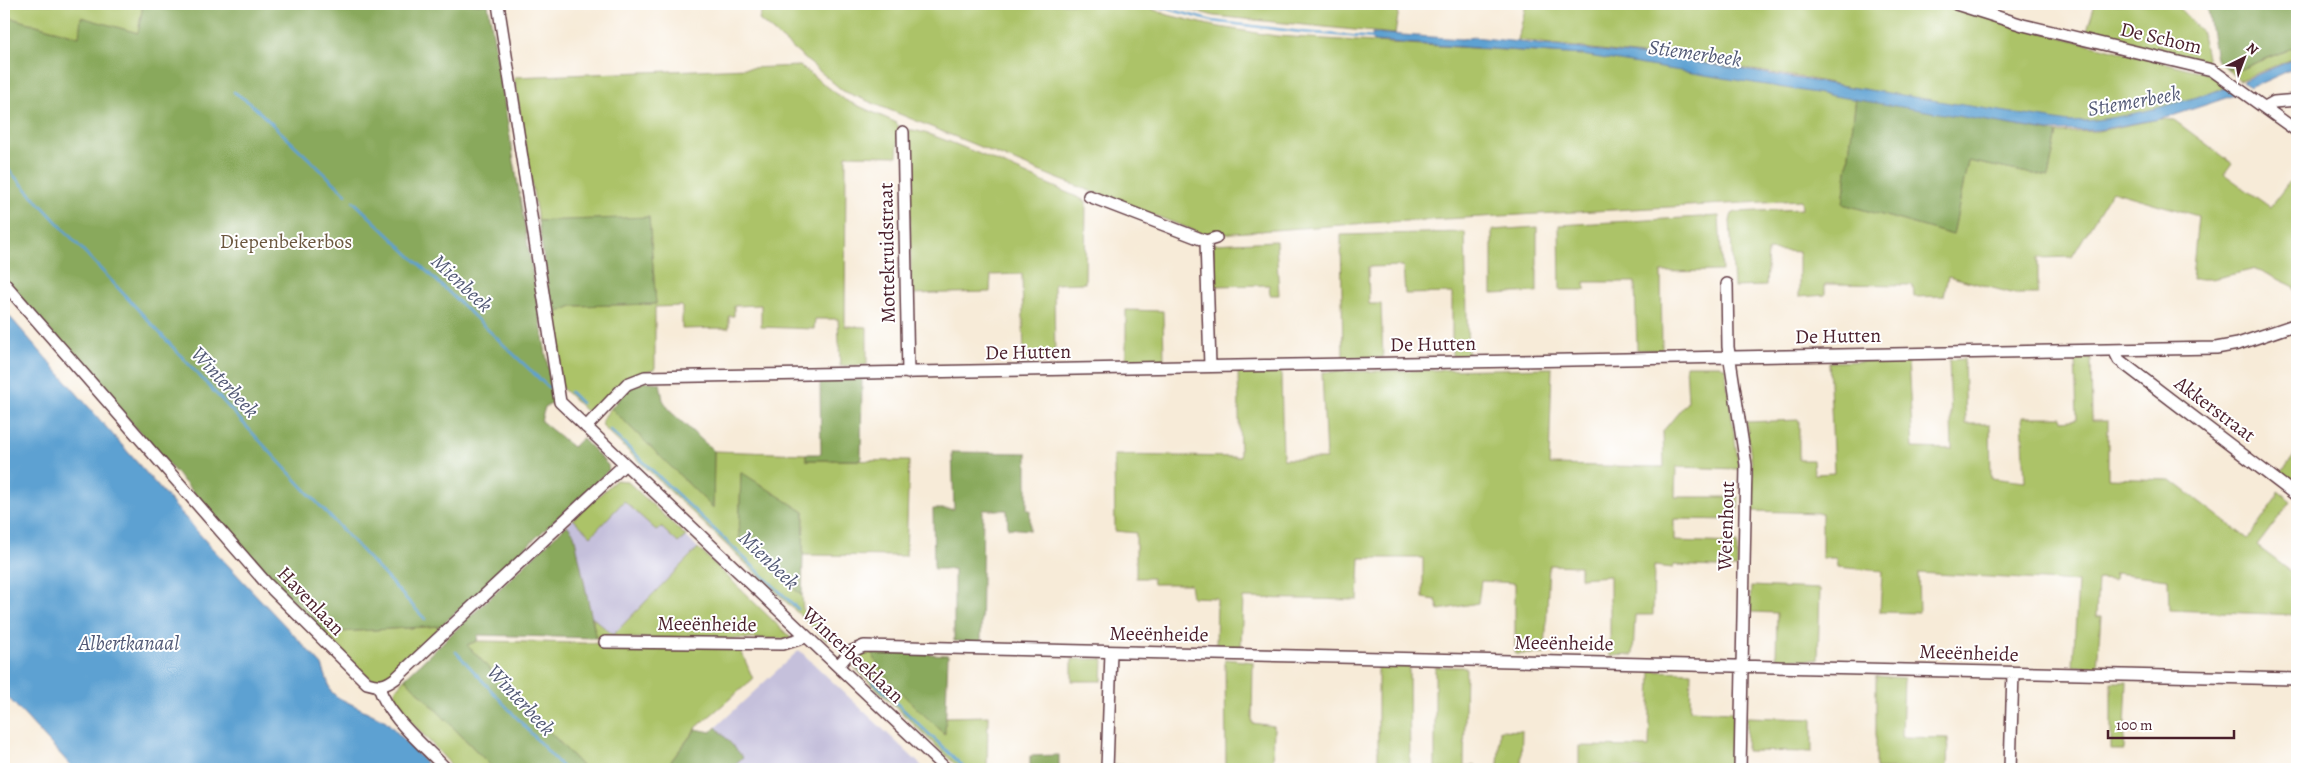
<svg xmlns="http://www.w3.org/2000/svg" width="2301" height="773" viewBox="0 0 2301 773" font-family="Alegreya,serif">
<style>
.industrial{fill:#c5c0db}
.green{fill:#acc367;stroke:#7b7149}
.forest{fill:#89a95c;stroke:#6a6444}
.water{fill:#5da1d2;stroke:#54607e}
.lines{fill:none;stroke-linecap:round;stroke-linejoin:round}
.stream{stroke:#5da1d2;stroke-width:2.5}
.minor-casing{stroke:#643e45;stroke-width:14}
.minor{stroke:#fff;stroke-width:11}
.labels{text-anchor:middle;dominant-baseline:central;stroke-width:4;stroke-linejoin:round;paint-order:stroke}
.street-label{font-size:20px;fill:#4a1f2b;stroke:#fff}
.park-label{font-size:20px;fill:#6c5840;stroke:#fff}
.water-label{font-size:21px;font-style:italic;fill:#535a76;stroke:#fff}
</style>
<rect width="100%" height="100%" fill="#fff"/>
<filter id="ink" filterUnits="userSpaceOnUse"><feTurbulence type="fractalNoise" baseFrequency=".02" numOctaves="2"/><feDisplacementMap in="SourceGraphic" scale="10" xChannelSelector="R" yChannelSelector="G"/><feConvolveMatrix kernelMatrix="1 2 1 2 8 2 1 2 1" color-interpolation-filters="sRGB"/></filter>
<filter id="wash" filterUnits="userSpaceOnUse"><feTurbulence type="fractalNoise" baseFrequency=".0096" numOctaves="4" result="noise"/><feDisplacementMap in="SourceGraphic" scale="20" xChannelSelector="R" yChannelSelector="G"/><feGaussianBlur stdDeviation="1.12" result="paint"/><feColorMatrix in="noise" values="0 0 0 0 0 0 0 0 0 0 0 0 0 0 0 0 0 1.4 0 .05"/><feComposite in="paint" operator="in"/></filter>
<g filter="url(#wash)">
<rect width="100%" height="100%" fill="#f7ebd8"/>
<!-- industrial -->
<path class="industrial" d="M616 480 627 481 698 548 613 635 592 617 574 534 567 525Z
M799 650 925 769H730L743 757 716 727Z"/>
<!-- green -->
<path class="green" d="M4 4H143L138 33 82 18 80 37 4 16Z
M764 4H1138L1168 15 1213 26 1276 36 1585 55 1856 97 1843 204 1953 235 1968 161 2048 177 2057 133 2098 131 2159 119 2174 120 2232 163 2224 174 2270 207 2297 172V297L2293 286 2256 269 2212 279H2192L2198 216 2112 191 2072 257 2038 258V294H2015L1948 276 1944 296 1914 297 1913 285 1825 284V295L1799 297V252L1768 250 1766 286 1734 287 1730 220 1732 214 1736 212 1802 209 1801 200 1369 223 1206 235 1056 178 843 91 759 20Z
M1171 4H1400L1395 34 1214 16Z
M1526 4H1942L2016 26 2210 74 2225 87 2181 106 2102 122H2064L2037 120 1936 104 1805 78 1700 62 1518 40Z
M2095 4H2175L2201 31 2209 65 2086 33Z
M2297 46V57L2240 80 2226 69H2241Z
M800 66 845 100 895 122 899 126 897 156 846 155 845 326 867 327V365L840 366 838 319H815L814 329 761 327V305L734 306V316H729V328L682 329V306L655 307V369L628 376 598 408 595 410 586 411 561 387 552 315 572 306 656 304 649 218 538 221 514 77Z
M909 130C926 127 1060 190 1086 201L1085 283 1054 284 1055 362 1024 364 1022 274 991 275 990 292 911 294Z
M1719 216 1722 271 1661 272 1662 350H1637L1635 282H1585V290H1560L1559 225Z
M1537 227V292L1492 294V230Z
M1465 232 1468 356H1452V293L1405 294 1403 266 1368 267 1369 304H1381L1383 358H1343L1341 235Z
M1276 241 1279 295H1270L1269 285 1214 286 1213 244Z
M1126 310 1163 311 1164 360 1126 362Z
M2091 357 2092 421H2108V478L2171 480 2248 539 2277 498 2278 491 2291 501 2257 546 2297 576V615L2169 610 2168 579 2115 573 2114 580 2098 579 2096 617H2101L2097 667 2073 666 2078 582 1918 573 1919 613 1880 612 1882 571 1837 567 1836 558H1822V513L1752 511 1753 472 1746 422 1799 420V460H1813L1814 474 1834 473 1829 362 1908 360 1913 448 1952 449 1949 360 1964 359 1966 424H1990L1991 478 2025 482 2022 417H2062L2063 421 2077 419 2075 358Z
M1686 365H1720L1725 368 1739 469 1676 467 1675 497H1739L1737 520 1674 519V541L1737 543V568L1673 565V568L1654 566 1653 615H1635L1633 655 1610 656V576L1580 578V566L1549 565 1545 654H1515V583L1481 581 1478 603 1439 610 1436 600 1423 598V558H1360L1358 600 1243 598 1241 647H1216L1217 598 1192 597 1190 584H1153L1152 578H1136V533L1115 531 1114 455 1240 457 1238 371 1281 372 1283 459H1326L1322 372 1552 368 1549 465 1664 467 1663 431 1688 401Z
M611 408 713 507 714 451 806 454V460L909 461 906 556 803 555 804 512 741 473 739 537 802 596 803 609 833 639 826 640 603 427 602 420Z
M2297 452V486L2280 474Z
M616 480 627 481 686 536 678 543 661 527 657 531 624 501 591 536 573 519Z
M698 548 792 639 596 638 592 617 613 635Z
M1751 586 1820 589 1818 660 1776 658 1777 613 1750 612Z
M441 626C429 638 394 677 380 680 374 681 370 678 366 675L323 633Z
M477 641 739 646 753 679 697 727 665 769H585L467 645Z
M860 650 873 651V654L944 734 945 717 988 716 987 769H960L852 665V658Z
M1072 659H1103L1102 681H1072Z
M1225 659 1253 662 1252 723 1274 726 1273 769H1226Z
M1378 666H1409L1410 769H1378Z
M1435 667H1466L1464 766H1475V769H1435Z
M1651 671 1691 672 1690 710 1733 712 1732 769H1579V746L1649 747Z
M1876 676 1904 678 1902 737 1948 738 1947 769H1876Z
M405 678 494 769H455L393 702 395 690Z
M2111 682H2127L2124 750H2111Z
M1747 717 1812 719V752L1746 751Z
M1500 730 1522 731 1521 765 1498 766Z
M1115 765 1205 767V769H1115Z"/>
<!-- forest -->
<path class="forest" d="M143 4H488L554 403 545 407 541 421 573 447 582 438 608 465 609 470 441 626 323 633 272 581 4 279V16L79 37 81 17 138 33Z
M2207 4H2284L2297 8V46L2241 69H2226L2216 59Z
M1856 97 2057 133 2048 177 1968 161 1953 235 1843 204Z
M649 217 656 304 572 306 552 315 538 221Z
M862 379 861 460H806V454H821L820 381Z
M644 381 660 383 663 400 671 412 714 451 713 508 611 408 628 389Z
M952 452 1027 453V510H1030V530L1008 528 1007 510H983L981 642 954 641V569H934L933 509H954Z
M741 472 804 512 802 596 739 537Z
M567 525 574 534 596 638 478 635 477 641 467 645 585 769H494L405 678Z
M873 651 948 655 945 734C929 719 872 671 873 651Z
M716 727 743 757 730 769H665L696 729 711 732Z
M1059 755V769H1030V756Z"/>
<!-- water -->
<path class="water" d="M1372 33 1462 39 1474 37 1682 60 2069 122C2124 120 2173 104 2226 88L2235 95 2169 117 2098 130 2049 131 1582 55 1373 41Z
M2297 58V67L2250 88 2242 81Z
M4 310 210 546 322 665 331 691 337 697 386 721 432 769H74L4 693Z"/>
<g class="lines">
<!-- stream -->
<path class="stream" d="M1150 4 1212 21 1301 32 1375 38
M234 92 250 103 346 194
M4 165 425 619
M353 201 548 387H551
M570 392 581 403
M610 430 798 609
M456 652 564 769
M855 664 966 769"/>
</g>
</g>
<g filter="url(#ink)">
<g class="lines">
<defs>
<path id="minor" d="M498 4 560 402 946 769
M1956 4 2023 25 2212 70 2297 131
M2265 107 2274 102 2297 100
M903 132 908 373
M1089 196 1206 241 1216 238
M1206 241 1210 366
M4 283 267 584 367 683C380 687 385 686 396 678L624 465
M1727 284 1728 347 1746 465 1740 769
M2114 350 2119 360 2297 496
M586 427 627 384 645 377 2216 348 2238 344 2297 324
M605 642 783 644 806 637
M838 666 850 652 864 646 2297 679
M379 687C388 717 425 746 446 769
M1107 769 1111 652
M2010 769 2013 673"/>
</defs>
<!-- minor casing -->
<use href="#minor" class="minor-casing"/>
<!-- minor -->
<use href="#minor" class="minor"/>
</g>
</g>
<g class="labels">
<!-- street labels -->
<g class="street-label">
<text transform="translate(2161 38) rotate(13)">De Schom</text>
<text transform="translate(887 253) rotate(-91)">Mottekruidstraat</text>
<text transform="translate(1838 336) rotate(-1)">De Hutten</text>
<text transform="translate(1433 344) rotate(-1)">De Hutten</text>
<text transform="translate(1028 352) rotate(-1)">De Hutten</text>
<text transform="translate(2215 409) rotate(37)">Akkerstraat</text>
<text transform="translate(1726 526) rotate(-88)">Weienhout</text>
<text transform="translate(311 601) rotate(46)">Havenlaan</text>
<text transform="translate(707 624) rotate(1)">Meeënheide</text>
<text transform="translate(1159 634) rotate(1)">Meeënheide</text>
<text transform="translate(1564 643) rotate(1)">Meeënheide</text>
<text transform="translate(1969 653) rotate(2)">Meeënheide</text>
<text transform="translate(853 655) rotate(43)">Winterbeeklaan</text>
</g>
<!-- park labels -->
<g class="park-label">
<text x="286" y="241">Diepenbekerbos</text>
</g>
<!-- water labels -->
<g class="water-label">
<text transform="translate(1695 53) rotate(8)">Stiemerbeek</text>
<text transform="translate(2134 101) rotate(-10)">Stiemerbeek</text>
<text transform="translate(462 283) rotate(43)">Mienbeek</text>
<text transform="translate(225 382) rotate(47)">Winterbeek</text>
<text transform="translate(769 560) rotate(44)">Mienbeek</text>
<text x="129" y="643">Albertkanaal</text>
<text transform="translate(521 700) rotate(47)">Winterbeek</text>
</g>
</g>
<!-- margin -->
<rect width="2301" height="773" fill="none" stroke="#fff" stroke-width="20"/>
<!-- north arrow -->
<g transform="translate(2244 58) rotate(42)" stroke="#ffffff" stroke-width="4" paint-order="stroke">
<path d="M0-4L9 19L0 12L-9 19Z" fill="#4a1f2b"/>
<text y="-8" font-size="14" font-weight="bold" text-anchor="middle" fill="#4a1f2b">N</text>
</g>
<!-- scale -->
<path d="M2108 730v8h126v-8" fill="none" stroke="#4a1f2b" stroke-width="2.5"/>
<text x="2116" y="730" font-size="15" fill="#4a1f2b" stroke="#ffffff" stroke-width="4" paint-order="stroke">100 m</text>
</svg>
